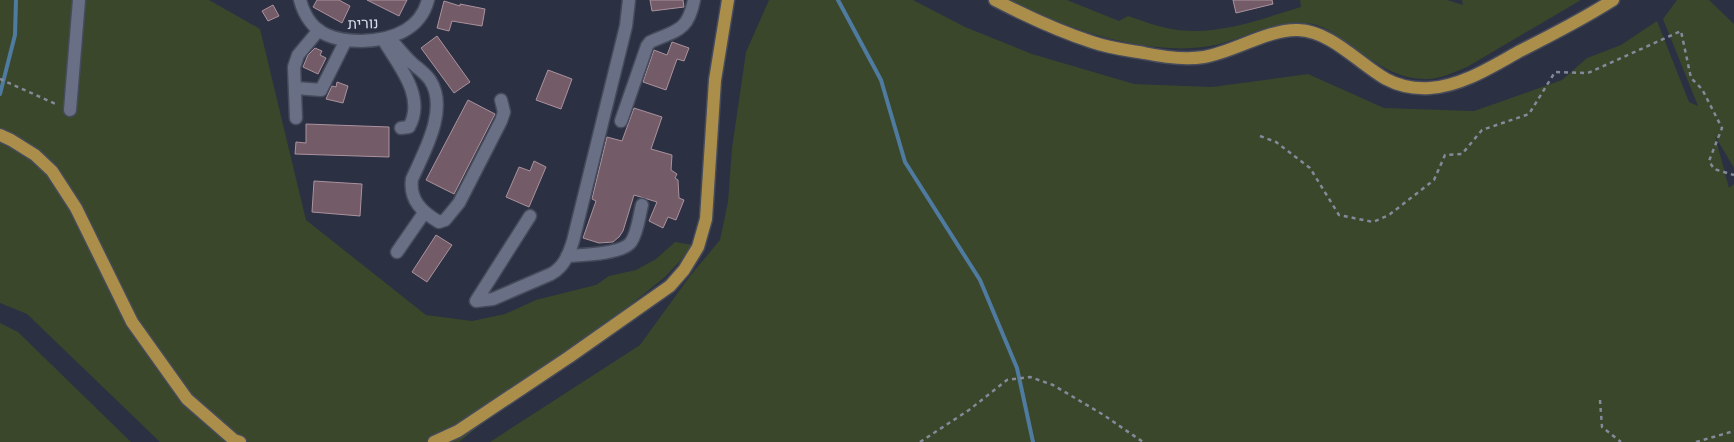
<svg xmlns="http://www.w3.org/2000/svg" width="1734" height="442" viewBox="0 0 1734 442" font-family="'IBM Plex Sans',Heebo,sans-serif">
<style>
.green{fill:#3a472b}
.lines{fill:none;stroke-linecap:round;stroke-linejoin:round}
.stream{stroke:#507ba1;stroke-width:4}
.building{fill:#735c67;stroke:#ab929e}
.minor-casing{stroke:#464b5b;stroke-width:15}
.major-casing{stroke:#464b5b;stroke-width:15}
.path{stroke:#858999;stroke-width:2.5;stroke-dasharray:4 4;stroke-linecap:butt}
.minor{stroke:#696f85;stroke-width:12}
.major{stroke:#aa8e4a;stroke-width:12}
.labels{text-anchor:middle;dominant-baseline:central;stroke-width:5;stroke-linejoin:round;paint-order:stroke}
.street-label{font-size:15px;fill:#d9dde9;stroke:#2b3043}
</style>
<rect width="100%" height="100%" fill="#2b3043"/>
<!-- green -->
<path class="green" d="M0 0H209L260 29 306 220 426 315 472 321 505 314 536 300 596 285 609 276 636 270 656 259 675 242 693 245 681 260 665 277 459 442H160L27 314 0 303Z
M769 0H913L965 27 1032 54 1134 84 1212 87 1308 74 1384 108 1474 111 1562 80 1587 58 1621 45 1657 21 1689 102 1698 106 1663 19 1677 0H1709L1734 24V168L1715 136 1729 188 1734 184V442H490L640 345 690 276 720 240 728 202 732 148 746 52Z
M1010 0H1067L1119 21 1128 16C1143 21 1158 27 1172 29 1216 37 1260 19 1301 7L1300 0H1447L1463 5 1462 0H1581L1467 67C1454 72 1441 79 1427 79 1397 80 1372 61 1349 44 1338 36 1326 27 1313 24 1277 17 1244 40 1210 46 1148 57 1065 29 1010 0Z
M0 323 18 332 131 442H0Z"/>
<g class="lines">
<!-- stream -->
<path class="stream" d="M838 0 881 80 905 162 980 280 1017 368 1033 442
M0 94 15 35 16 0"/>
</g>
<!-- building -->
<path class="building" d="M317 0H339L350 6 342 23 313 7Z
M367 0H407L399 16Z
M650 0H683L684 7 652 11Z
M1233 0H1272L1273 4 1236 13Z
M444 1 460 6V4L485 9 482 26 452 21 449 31 437 28Z
M273 5 279 16 268 21 262 11Z
M437 36 470 82 454 93 421 48Z
M672 42 689 48 684 61 677 59 666 90 643 82 654 50 667 55Z
M315 48 322 51 320 55 326 58 318 74 303 67 308 55Z
M548 70 572 79 561 109 536 100Z
M337 82 348 86 343 103 326 99 332 86 336 87Z
M468 100 495 114 454 194 426 180Z
M634 108 662 117 651 149 672 155 671 170 677 174 675 178 678 180 679 198 684 200 676 220 668 217 663 228 649 221 657 202 634 195 623 231 619 237 613 242 599 243 583 238 596 201 592 199 607 137 622 141Z
M306 124 389 127V157L295 154 296 142 306 143Z
M534 161 546 167 529 207 506 197 519 167 530 171Z
M314 181 362 184 360 216 312 212Z
M436 235 452 245 427 282 412 272Z"/>
<g class="lines">
<defs>
<path id="minor" d="M300 0C304 15 313 29 327 35 338 40 350 41 362 41 390 40 420 31 428 0
M389 38C397 46 404 56 413 64 419 69 425 73 430 80 449 109 424 152 412 179 409 200 422 212 439 222L445 220 459 203 501 121 504 112 501 100
M384 41C399 66 426 97 409 127L401 128
M296 88 321 90 346 40
M70 110 79 0
M296 118 294 67 298 55 319 30
M621 121 647 46 650 42C677 30 688 31 694 0
M530 216 476 301 493 299 551 274C564 267 569 254 573 241L626 26 629 0
M397 252 424 213
M567 256C582 255 623 254 631 242 638 232 639 216 642 205"/>
<path id="major" d="M995 0C1026 16 1058 31 1092 42 1109 48 1126 50 1144 53 1163 57 1184 60 1204 57 1234 52 1268 29 1298 30 1331 31 1358 63 1386 79 1399 86 1415 89 1430 88 1462 86 1493 66 1520 51 1552 35 1583 19 1613 0
M0 135 11 140 35 155 52 171 76 208 132 322 187 399 234 440 240 442
M434 442 458 431 569 357 670 286 684 270 698 247 706 219 715 80 728 0"/>
</defs>
<!-- minor casing -->
<use href="#minor" class="minor-casing"/>
<!-- major casing -->
<use href="#major" class="major-casing"/>
<!-- path -->
<path class="path" d="M0 79 58 105
M1260 136 1276 142 1310 168 1339 215 1373 222 1389 215 1434 180 1445 155 1462 154 1482 130 1529 114 1555 72 1588 73 1681 31 1691 78 1702 89 1722 128 1709 161 1714 169 1734 175
M1600 400 1602 427 1621 442
M920 442 969 410 1007 380 1030 377 1053 385 1102 414 1143 442
M1696 442 1734 431"/>
<!-- minor -->
<use href="#minor" class="minor"/>
<!-- major -->
<use href="#major" class="major"/>
</g>
<g class="labels">
<!-- street labels -->
<g class="street-label">
<text transform="translate(363 23) rotate(-2)">נורית</text>
</g>
</g>
</svg>
